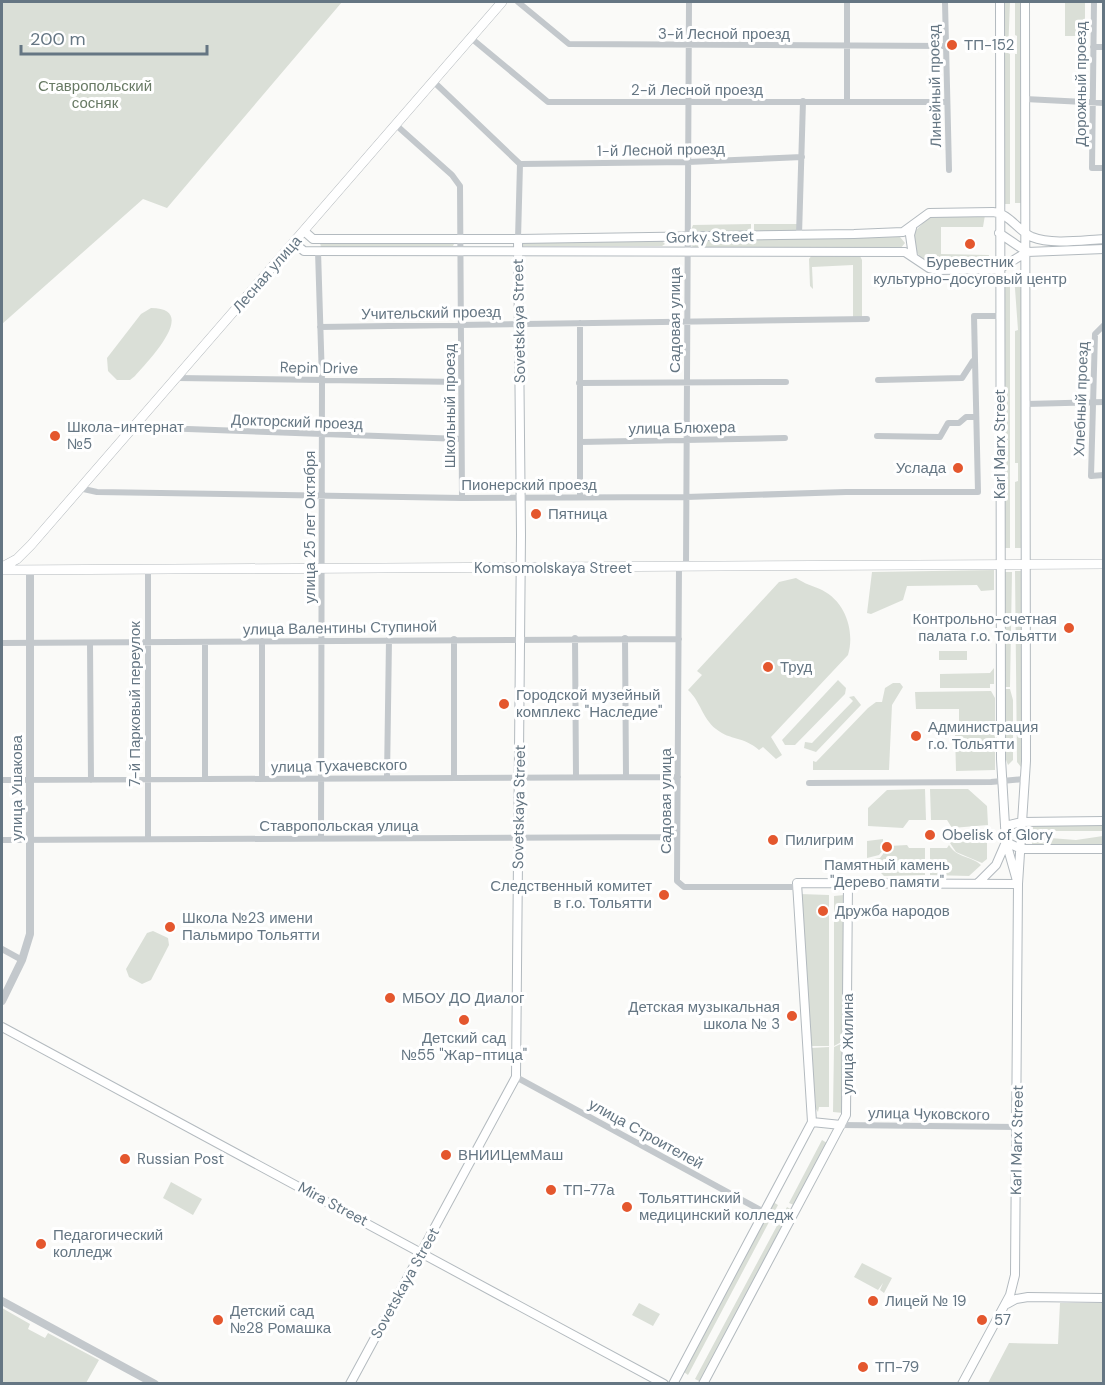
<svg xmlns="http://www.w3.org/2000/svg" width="1105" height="1385" viewBox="0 0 1105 1385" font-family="'DM Sans',sans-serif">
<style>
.green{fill:#dadfd7}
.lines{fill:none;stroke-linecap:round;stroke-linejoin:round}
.secondary-casing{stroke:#b3babf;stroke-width:10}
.primary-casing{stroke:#b5babe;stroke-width:10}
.minor{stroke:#c3c8cc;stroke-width:6}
.tertiary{stroke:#c3c8cc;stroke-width:8}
.secondary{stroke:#fff;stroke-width:8}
.primary{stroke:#fff;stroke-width:9}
.poi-dot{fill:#e4572e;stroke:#fff;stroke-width:2}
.labels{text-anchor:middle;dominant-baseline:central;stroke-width:6;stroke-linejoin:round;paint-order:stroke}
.street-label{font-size:15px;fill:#657683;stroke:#fff}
.poi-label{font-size:15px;fill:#657683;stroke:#fff;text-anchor:start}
.park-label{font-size:15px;fill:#687a64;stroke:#fff}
</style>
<rect width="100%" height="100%" fill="#fafaf8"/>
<!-- green -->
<path class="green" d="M2 2H342L167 208 143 199 2 324Z
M1003 2H1010L1008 53 1010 54V204H1003Z
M1015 2H1022V203H1015V54H1017V36L1015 35Z
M1065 2H1085V36H1065Z
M985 215 983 227H941V254L989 255V265H933C917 260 912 247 915 231L929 217Z
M751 224V232L695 234 691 230 693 225Z
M754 224H797V230L754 232Z
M900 237 905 243 900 249 693 247 690 244 694 240Z
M662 241 665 244 662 246H521L522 242Z
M320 243H453L454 244 453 246 321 247Z
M812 255 860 256 862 260V317H853V265L812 267 813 289 810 286 809 259Z
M1010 275V548H1003V276Z
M1014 275H1022V548H1015V482L1018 481V463H1015V331L1018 330Z
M151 308C201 308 146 363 135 376L130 380H117L108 371 107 358 141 314Z
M994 570V590L981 591 977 585 907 586 903 600 871 614 867 613 872 572Z
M1015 571H1021V767L1017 762Z
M1005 572H1012L1010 687H1005Z
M796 578C805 584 813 586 822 590 846 602 855 632 848 655L771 737 782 755 776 759 763 747 759 750C743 736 731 741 716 729 702 718 701 702 688 690L702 675 697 671 779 582Z
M939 651H967V660H939Z
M994 668V684H990V688H940V674L990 673Z
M838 680 846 688 845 694 795 745H785L782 740Z
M893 683H900L903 687 892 705 889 770H813V761L816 762 868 708 876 702H882L885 688Z
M1005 689H1010L1013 700V760L1008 765 1005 757Z
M991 691 995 698V770L956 771 955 732 959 729V709H916L915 692Z
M854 696 861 705 816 752 804 748 805 742 812 743 853 701 849 697Z
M925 789 926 820H909L903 828 868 826V808L887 790Z
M930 789H968L987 806 988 825 952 828 947 820H931Z
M1103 824V831H1033V825Z
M1103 836V845L1032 844V839L1037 837 1076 840Z
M983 838 987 840V859L982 863 956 852 950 843 952 839Z
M883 839V850L879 855 867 858V841Z
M907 845 909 848H925V875L884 876 868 860 880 858 889 846Z
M949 845C958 859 970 855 981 865L969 876 930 875V848H947Z
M800 894 829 895V909L821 906 820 915 829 912V1046H811Z
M844 895 845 1040 834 1046V896Z
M153 931 168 938 169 945 151 980 142 984 129 977 126 969 147 933Z
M845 1042 843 1113 833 1112 834 1047Z
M829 1047V1107H819L818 1112 816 1109 811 1048Z
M822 1140 827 1143 794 1205 789 1203Z
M171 1182 202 1199 193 1215 163 1198Z
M773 1202 778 1205 688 1375 684 1372Z
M787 1207 792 1210 701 1382 695 1379Z
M862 1263 892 1278 884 1293 880 1290 883 1283 878 1290 854 1277Z
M639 1303 660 1314 653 1326 632 1315Z
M1060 1303H1103V1383H988L1009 1343 1058 1344Z
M2 1308 30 1324 28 1329 45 1338 48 1333 99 1360 86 1383H2Z"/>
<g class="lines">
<defs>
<path id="secondary" d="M1000 2 1001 759 1006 842 1017 881
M912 228 910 235 913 256
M304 231 313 239H518L854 234 903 232 929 213 993 212C1009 213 1018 231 1032 237 1052 245 1083 240 1104 239
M999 233 1027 252
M294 243 304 251 905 252 929 268 938 270 999 269 1027 252 1104 249
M1005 826 1022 822 1104 821
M978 883 996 865 1006 842 1021 849H1104
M2 1027 664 1384
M812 1122 841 1125
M1007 1304 1016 1299 1028 1297 1104 1298
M350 1384 516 1077 521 535 518 239
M673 1384 812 1122 797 883 1018 884
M703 1384 846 1115 848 884
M962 1384 1010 1295 1015 1275 1018 884 1026 761 1025 2"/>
<path id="primary" d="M2 567 17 559 31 545 502 2
M2 570 1104 564"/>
</defs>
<!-- secondary casing -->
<use href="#secondary" class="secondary-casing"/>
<!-- primary casing -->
<use href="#primary" class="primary-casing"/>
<!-- minor -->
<path class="minor" d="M518 2 569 44 945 46
M847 2V101
M945 2 949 170
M1094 2 1092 168H1104
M471 38 548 102H947
M1093 47H1104
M434 82 520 164 518 239
M1025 99 1104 103
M396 125 452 175 460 186 462 498
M520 164 688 162 802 157
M799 235 803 101
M318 251 322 380 321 838
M580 323V496
M1104 325 1095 334 1091 476 1104 475
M320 327 867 319
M176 378 461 382
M878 380 962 378 973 361
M579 383 786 382
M1026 404 1104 402
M133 427 461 439
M877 436 940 437 948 423H959L966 417H975
M580 442 785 438
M79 488 97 492 462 498 686 497 846 492H978L974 316H1000
M679 567 677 881 684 887H797
M686 567 689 2
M575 638 576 777
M625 638 626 777
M454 639V777
M262 641V779
M2 643 679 639
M90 643 91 780
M387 777 389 639
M205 779V642
M2 780 678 777
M809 783 991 782 1024 779
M148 839V569
M2 840 677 837
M2 949 22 960
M516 1077 764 1212
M841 1125 1016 1127"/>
<!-- tertiary -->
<path class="tertiary" d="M2 1001 22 960 30 934V570
M2 1301 155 1384"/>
<!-- secondary -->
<use href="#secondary" class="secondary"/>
<!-- primary -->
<use href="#primary" class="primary"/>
</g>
<!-- markers -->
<g class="poi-dot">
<circle cx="952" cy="45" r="6"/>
<circle cx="970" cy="244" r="6"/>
<circle cx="55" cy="436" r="6"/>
<circle cx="958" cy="468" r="6"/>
<circle cx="536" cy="514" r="6"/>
<circle cx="1069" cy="628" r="6"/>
<circle cx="768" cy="667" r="6"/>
<circle cx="504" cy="704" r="6"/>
<circle cx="916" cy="736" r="6"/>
<circle cx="930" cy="835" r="6"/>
<circle cx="773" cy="840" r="6"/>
<circle cx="887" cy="847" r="6"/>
<circle cx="664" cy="895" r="6"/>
<circle cx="823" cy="911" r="6"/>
<circle cx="170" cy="927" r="6"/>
<circle cx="390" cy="998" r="6"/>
<circle cx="792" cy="1016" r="6"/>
<circle cx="464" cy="1020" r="6"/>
<circle cx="446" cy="1155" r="6"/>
<circle cx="125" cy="1159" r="6"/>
<circle cx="551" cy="1190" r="6"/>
<circle cx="627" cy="1207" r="6"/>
<circle cx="41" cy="1244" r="6"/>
<circle cx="873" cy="1301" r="6"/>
<circle cx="218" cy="1320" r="6"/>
<circle cx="982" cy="1320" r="6"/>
<circle cx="863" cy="1367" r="6"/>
</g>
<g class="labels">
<!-- street labels -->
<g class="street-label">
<text x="724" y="34">3-й Лесной проезд</text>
<text transform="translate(1081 84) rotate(-90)">Дорожный проезд</text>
<text transform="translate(935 86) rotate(-91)">Линейный проезд</text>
<text x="697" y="90">2-й Лесной проезд</text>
<text transform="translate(661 150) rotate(-1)">1-й Лесной проезд</text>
<text transform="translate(710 237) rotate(-1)">Gorky Street</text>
<text transform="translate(267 274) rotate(-49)">Лесная улица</text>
<text transform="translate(431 313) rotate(-1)">Учительский проезд</text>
<text transform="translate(675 320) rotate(-90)">Садовая улица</text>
<text transform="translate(519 321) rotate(-91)">Sovetskaya Street</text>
<text transform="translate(319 368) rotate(1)">Repin Drive</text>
<text transform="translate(1081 399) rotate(-88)">Хлебный проезд</text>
<text transform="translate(450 406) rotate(-90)">Школьный проезд</text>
<text transform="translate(297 422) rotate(2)">Докторский проезд</text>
<text transform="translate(682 428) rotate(-1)">улица Блюхера</text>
<text transform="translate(1000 444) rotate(-90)">Karl Marx Street</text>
<text x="529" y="485">Пионерский проезд</text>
<text transform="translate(310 527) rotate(-90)">улица 25 лет Октября</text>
<text x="553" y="568">Komsomolskaya Street</text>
<text transform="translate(340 628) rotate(-1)">улица Валентины Ступиной</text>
<text transform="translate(135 704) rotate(-90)">7-й Парковый переулок</text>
<text transform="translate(339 766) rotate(-1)">улица Тухачевского</text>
<text transform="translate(17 788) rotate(-90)">улица Ушакова</text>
<text transform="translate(666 801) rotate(-90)">Садовая улица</text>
<text transform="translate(519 807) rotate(-89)">Sovetskaya Street</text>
<text x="339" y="826">Ставропольская улица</text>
<text transform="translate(848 1044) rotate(-90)">улица Жилина</text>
<text transform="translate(929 1114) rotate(1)">улица Чуковского</text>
<text transform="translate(646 1134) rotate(29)">улица Строителей</text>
<text transform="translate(1017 1140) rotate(-89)">Karl Marx Street</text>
<text transform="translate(333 1204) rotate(28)">Mira Street</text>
<text transform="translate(405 1283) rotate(-61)">Sovetskaya Street</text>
</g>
<!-- poi labels -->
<g class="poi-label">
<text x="964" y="45">ТП-152</text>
<text x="970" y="262" text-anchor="middle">Буревестник<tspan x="970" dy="17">культурно-досуговый центр</tspan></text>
<text x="67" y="427">Школа-интернат<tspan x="67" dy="17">№5</tspan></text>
<text x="946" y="468" text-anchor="end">Услада</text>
<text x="548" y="514">Пятница</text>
<text x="1057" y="619" text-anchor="end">Контрольно-счетная<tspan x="1057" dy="17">палата г.о. Тольятти</tspan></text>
<text x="780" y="667">Труд</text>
<text x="516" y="695">Городской музейный<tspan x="516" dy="17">комплекс "Наследие"</tspan></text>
<text x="928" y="727">Администрация<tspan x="928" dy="17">г.о. Тольятти</tspan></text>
<text x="942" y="835">Obelisk of Glory</text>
<text x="785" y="840">Пилигрим</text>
<text x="887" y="865" text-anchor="middle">Памятный камень<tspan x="887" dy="17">"Дерево памяти"</tspan></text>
<text x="652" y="886" text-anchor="end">Следственный комитет<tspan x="652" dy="17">в г.о. Тольятти</tspan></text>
<text x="835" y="911">Дружба народов</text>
<text x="182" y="918">Школа №23 имени<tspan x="182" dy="17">Пальмиро Тольятти</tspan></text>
<text x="402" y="998">МБОУ ДО Диалог</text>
<text x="780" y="1007" text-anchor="end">Детская музыкальная<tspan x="780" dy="17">школа № 3</tspan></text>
<text x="464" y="1038" text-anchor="middle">Детский сад<tspan x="464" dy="17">№55 "Жар-птица"</tspan></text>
<text x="458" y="1155">ВНИИЦемМаш</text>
<text x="137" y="1159">Russian Post</text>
<text x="563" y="1190">ТП-77а</text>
<text x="639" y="1198">Тольяттинский<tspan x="639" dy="17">медицинский колледж</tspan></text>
<text x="53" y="1235">Педагогический<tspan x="53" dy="17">колледж</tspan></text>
<text x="885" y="1301">Лицей № 19</text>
<text x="230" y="1311">Детский сад<tspan x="230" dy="17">№28 Ромашка</tspan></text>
<text x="994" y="1320">57</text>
<text x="875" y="1367">ТП-79</text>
</g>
<!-- park labels -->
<g class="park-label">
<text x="95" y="86">Ставропольский<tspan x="95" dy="17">сосняк</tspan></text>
</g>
</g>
<!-- border -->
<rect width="1105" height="1385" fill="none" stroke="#657683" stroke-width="6"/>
<!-- scale -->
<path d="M21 45v9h186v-9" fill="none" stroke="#657683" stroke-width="3"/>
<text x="30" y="45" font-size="18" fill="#657683" stroke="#ffffff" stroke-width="4.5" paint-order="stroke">200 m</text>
</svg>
